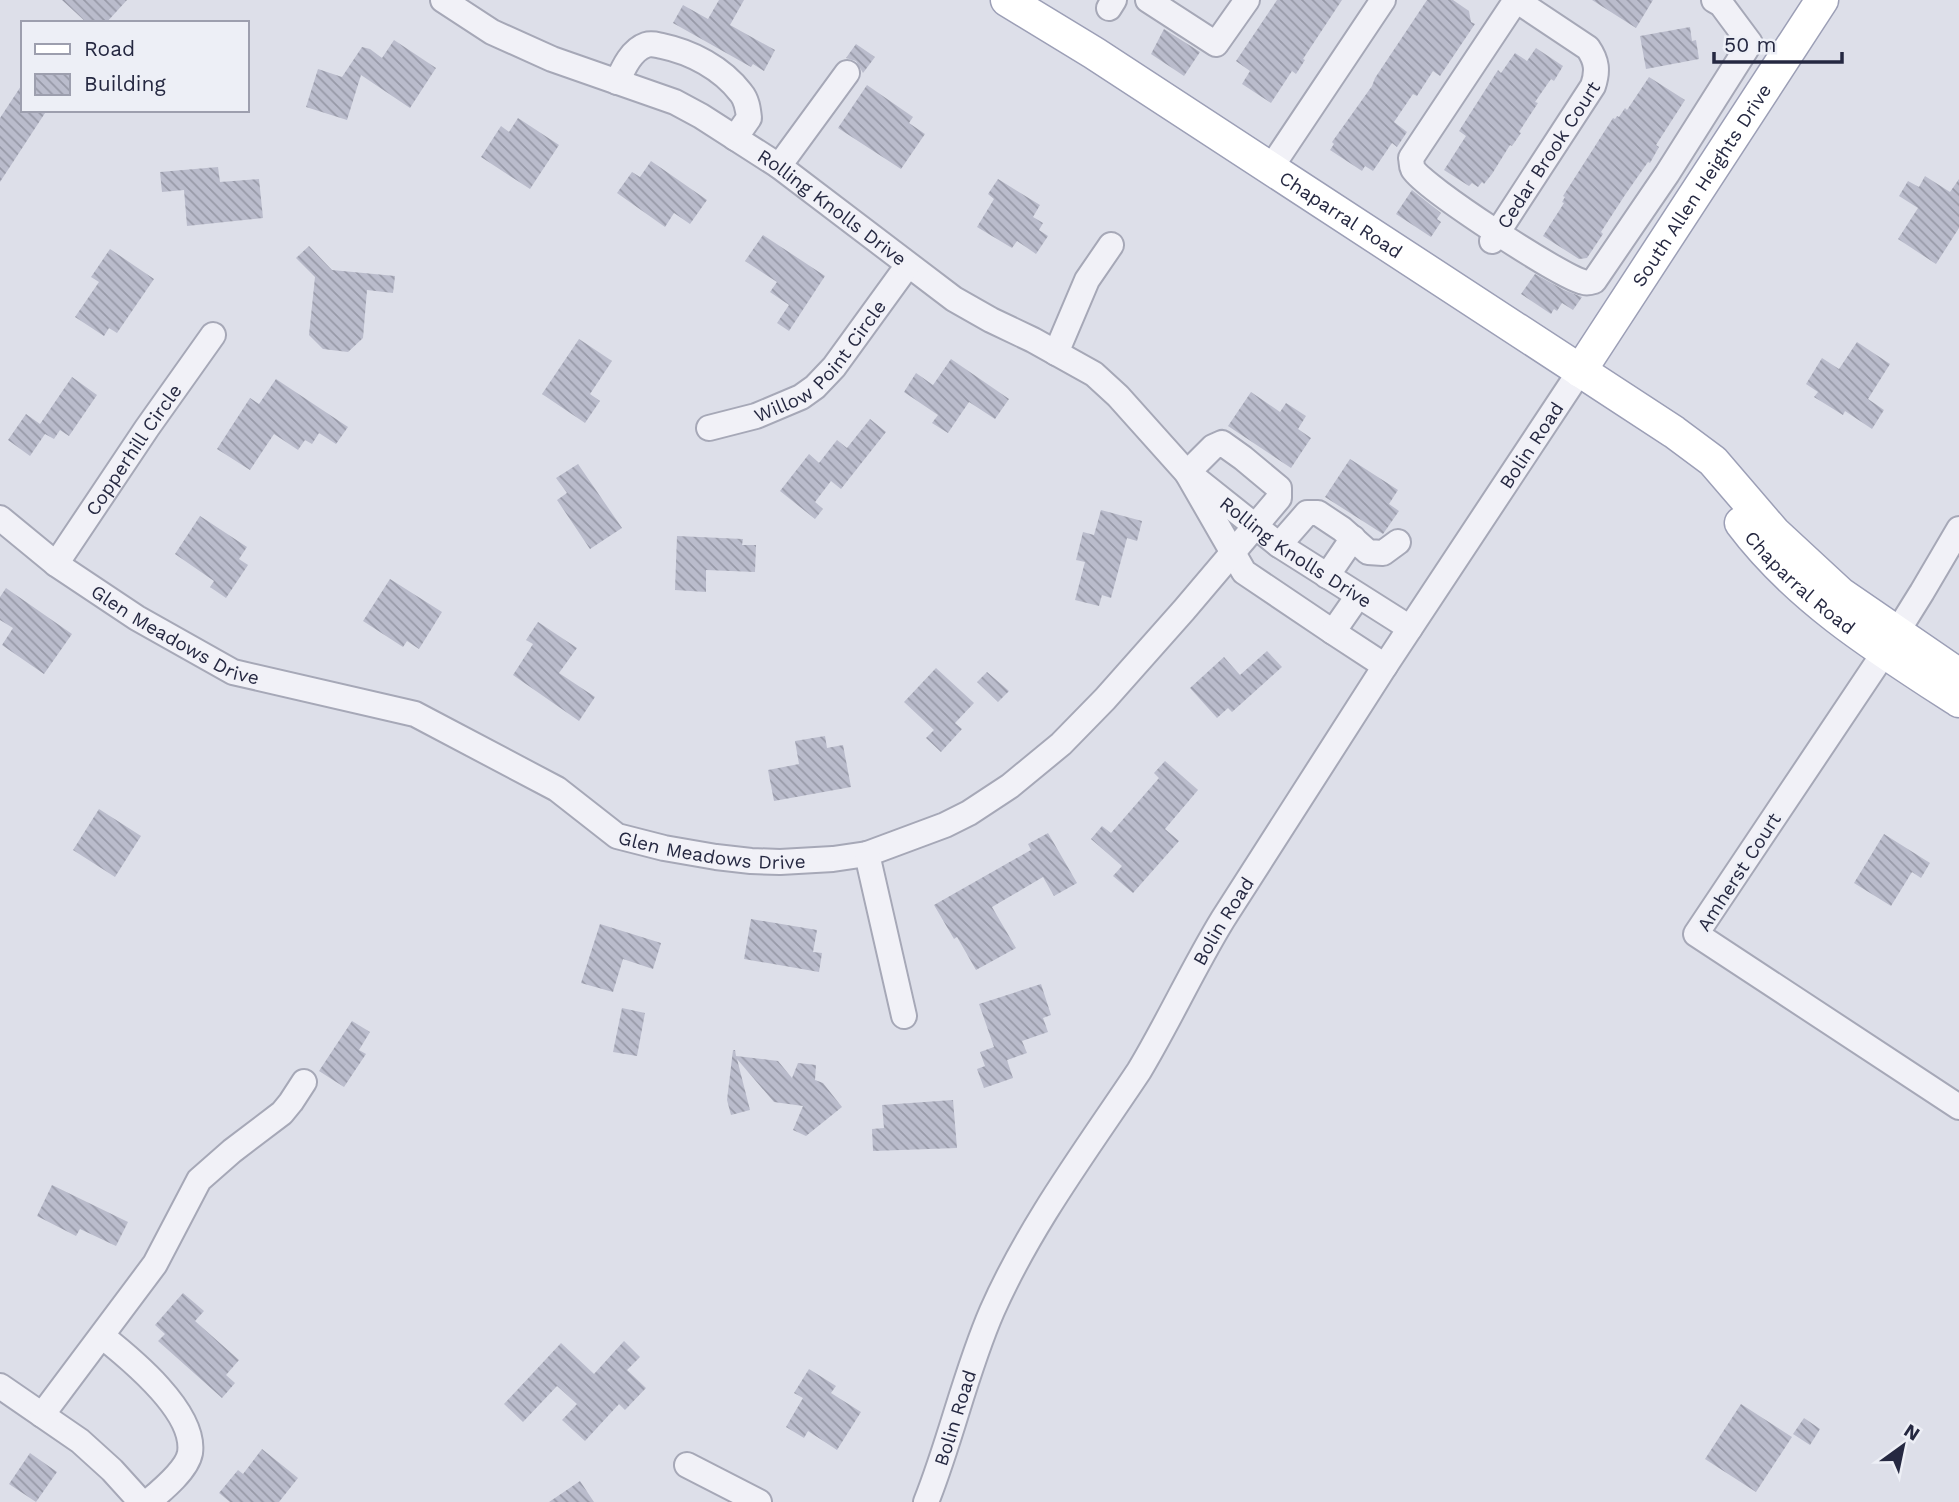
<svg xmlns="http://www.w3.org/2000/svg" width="1959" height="1502" viewBox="0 0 1959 1502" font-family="'Work Sans',sans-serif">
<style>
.building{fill:url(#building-back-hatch)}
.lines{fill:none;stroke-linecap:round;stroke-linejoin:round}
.minor-casing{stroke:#a6a8b7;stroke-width:28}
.major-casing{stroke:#9c9fb6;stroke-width:35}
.minor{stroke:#f1f1f7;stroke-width:24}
.major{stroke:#fff;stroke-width:32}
.labels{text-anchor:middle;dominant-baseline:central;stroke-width:5;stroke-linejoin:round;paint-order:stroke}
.street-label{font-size:19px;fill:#252841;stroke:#edeff6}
</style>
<defs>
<pattern id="building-back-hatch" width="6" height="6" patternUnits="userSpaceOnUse" patternTransform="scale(1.75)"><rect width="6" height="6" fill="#babccc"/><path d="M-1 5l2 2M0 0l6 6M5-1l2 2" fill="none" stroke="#9799a7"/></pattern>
</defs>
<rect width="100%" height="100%" fill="#dddfe9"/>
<!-- building -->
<path class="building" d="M62 0H127L106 23H87Z
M719 0H744L730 25 775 50 764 71 753 64 751 67 673 23 683 5 708 19Z
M1277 0H1342L1303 59 1305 60 1296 74 1292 71 1271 103 1242 84 1250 71 1236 61Z
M1427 0H1453L1469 11 1471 22 1475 24 1440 76 1433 71 1417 96 1413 94 1394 122 1407 132 1397 147 1392 143 1373 171 1365 166 1362 171 1330 150 1334 144 1332 142 1372 86 1375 78Z
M1592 0H1653L1636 28Z
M1690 27 1692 41 1696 40 1699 59 1646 69 1640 36Z
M1164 29 1200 52 1184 76 1151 54Z
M394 40 436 68 410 108 361 75 347 120 306 107 318 69 342 77 362 47 370 49 382 58Z
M856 44 875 57 863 73 856 61 846 58Z
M1536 48 1563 66 1554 81 1551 79 1535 102 1538 103 1519 132 1521 133 1512 146 1510 145 1492 174 1484 184 1482 182 1478 187 1472 183 1469 186 1444 170 1466 136 1459 131 1498 70 1501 73 1515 53 1527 61Z
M1649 77 1685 100 1656 145 1659 147 1650 163 1648 162 1625 195 1601 232 1603 234 1587 258 1579 259 1543 236 1564 203 1562 202 1565 197 1563 196 1613 118 1615 119 1617 116 1619 117 1625 108 1627 110Z
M23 83V110H47L0 182V118Z
M867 85 913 117 909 123 925 134 901 169 838 128Z
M518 118 559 145 530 189 481 157 501 126 509 132Z
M651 161 707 200 690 224 674 213 665 227 617 193 632 172 640 177Z
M218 167 220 182 259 179 263 218 187 226 184 190 162 192 160 172Z
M1925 176 1950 192 1959 179V228L1936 264 1898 239 1918 208 1899 196 1908 181 1919 187Z
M998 179 1040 205 1033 217 1043 223 1039 230 1048 236 1036 254 1017 241 1012 248 977 227 994 199 988 194Z
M1412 190 1441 213 1437 219 1441 222 1431 237 1396 214Z
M763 235 825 276 789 331 777 323 789 305 770 292 777 282 745 261Z
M309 246 332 270 395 276 393 293 367 290 363 338 348 352 323 349 309 335 315 277 296 258Z
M110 249 154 279 117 333 109 328 104 336 75 317 99 282 91 277Z
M1535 274 1564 290 1582 297 1573 310 1562 303 1557 311 1554 309 1551 314 1521 294Z
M579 339 612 361 590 394 600 401 585 423 542 394Z
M1857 342 1890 364 1868 399 1884 410 1872 429 1845 411 1843 415 1814 397 1818 392 1806 384 1822 358 1839 369Z
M951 359 1009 399 995 419 969 402 948 433 932 423 938 415 904 392 916 373 933 385Z
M72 377 97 395 69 436 60 430 54 439 45 434 30 456 8 440 26 414 40 424Z
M276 379 348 427 336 444 319 433 312 444 305 440 298 450 274 434 250 470 217 449 250 398 259 404Z
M1251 392 1280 412 1286 403 1306 416 1298 429 1311 438 1291 468 1228 426Z
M870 419 886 432 841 489 831 481 815 502 823 509 815 519 780 491 809 454 819 463 837 440 847 448Z
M1350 459 1398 490 1389 504 1399 511 1383 534 1325 497Z
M578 464 622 528 590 549 557 500 567 493 556 478Z
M1101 510 1142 521 1137 541 1127 538 1111 598 1102 595 1099 606 1075 600 1085 562 1076 560 1083 532 1094 535Z
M200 516 247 547 239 559 248 565 226 598 210 587 214 581 175 554Z
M677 536 743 539 742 545H756L755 572 706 570V592L675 590Z
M390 579 442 612 419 649 407 641 403 647 363 621Z
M6 588 72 634 44 674 2 645 13 628 0 620V597Z
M538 622 577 648 559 673 595 697 579 721 513 675 533 644 526 640Z
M1267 651 1282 667 1232 712 1228 708 1217 718 1190 688 1224 657 1240 675Z
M936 668 974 703 955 723 962 729 941 752 926 738 934 730 904 702Z
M987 672 1009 691 998 702 977 682Z
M825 736 827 748 843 745 851 787 774 801 768 770 799 764 795 741Z
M1165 761 1198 790 1165 829 1179 841 1133 893 1113 876 1122 866 1091 839 1102 826 1111 833 1159 778 1154 773Z
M99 809 141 836 115 877 73 850Z
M1048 833 1077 883 1054 896 1043 877 992 907 1016 948 976 970 957 937 954 939 934 905 1031 850 1028 844Z
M1884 834 1930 863 1921 878 1912 872 1891 906 1854 883Z
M751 919 817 930 813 952 822 953 819 972 744 959Z
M600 924 661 943 653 969 623 959 613 992 581 983Z
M1041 984 1051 1015 1043 1018 1048 1032 1022 1041 1027 1053 1007 1060 1013 1078 984 1088 977 1069 985 1066 980 1052 994 1047 979 1004Z
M622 1008 645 1013 637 1056 613 1052Z
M352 1021 370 1032 359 1050 366 1054 344 1087 319 1071Z
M733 1050H735L736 1056 778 1061 792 1078 798 1063 816 1065 815 1080 823 1083 842 1107 806 1136 793 1130 803 1106 774 1102 737 1059 750 1110 731 1115 727 1100Z
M953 1100 957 1148 873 1151 872 1129 884 1128 882 1105Z
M52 1185 128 1222 116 1246 80 1229 76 1236 37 1216Z
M183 1293 204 1311 195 1321 239 1360 226 1375 235 1383 222 1398 158 1341 165 1334 155 1325Z
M624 1341 640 1357 627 1370 646 1388 625 1410 619 1404 585 1441 562 1420 577 1404 557 1386 523 1422 504 1404 561 1343 594 1374Z
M809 1369 836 1386 831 1393 861 1412 837 1450 808 1431 804 1438 786 1427 803 1398 794 1393Z
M1741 1404 1792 1437 1756 1492 1705 1459Z
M1804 1418 1820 1429 1810 1445 1793 1434Z
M262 1449 298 1478 279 1502H230L219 1493 238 1470 243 1474Z
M30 1453 57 1472 36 1502 9 1484Z
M580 1481 594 1502H549Z"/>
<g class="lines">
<defs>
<g id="minor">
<path id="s1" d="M443 0 492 32 552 59 675 102 701 116 779 166 954 299 991 320 1033 340 1094 374 1118 396 1187 473 1244 572 1333 632 1385 666"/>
<path d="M1148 0 1216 44 1247 0"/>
<path d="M1516 0 1411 158C1412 162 1411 165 1413 169 1420 185 1564 279 1584 282 1587 283 1591 282 1594 281L1667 174 1750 43 1721 4 1714 0"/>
<path d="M1109 8 1114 0"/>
<path d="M617 82C623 69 631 50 646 45 652 43 657 45 662 46 691 52 722 68 741 93 747 100 748 109 749 118L735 138"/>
<path d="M779 166 847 73"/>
<path d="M1270 169 1383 0"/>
<path id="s2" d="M1492 241 1593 86C1598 71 1597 61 1588 48L1516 0"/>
<path d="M1056 353 1087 280 1111 245"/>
<path id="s3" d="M709 428 756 416 801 397 815 387 834 367 908 265"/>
<path id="s4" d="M1196 479 1279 545 1410 628"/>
<path id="s5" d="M0 518 56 564 137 618 233 672 415 714 557 789 617 836 664 848 716 857 751 861 780 862 833 859 867 854 945 825 969 813 1010 786 1061 744 1105 699 1184 610 1279 498V488L1243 458 1222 443 1213 447 1187 473"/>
<path d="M1959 529 1922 592 1884 653 1696 934 1959 1107"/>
<path d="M1279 545 1307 513H1318L1342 529 1368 552 1383 553 1398 542"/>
<path id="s6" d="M56 564 147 428 213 335"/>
<path d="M1327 576 1353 538"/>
<path d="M1333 632 1358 596"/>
<path d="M867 854 904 1016"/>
<path d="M102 1336C131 1359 196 1412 190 1453 187 1470 161 1491 148 1502"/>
<path d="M0 1386 80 1441 112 1470 141 1502"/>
<path d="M42 1415 155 1264 199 1180 232 1151 282 1113 291 1102 304 1082"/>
<path d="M687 1465 759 1502"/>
<path id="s7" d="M926 1502C951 1440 965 1373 992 1311 1030 1225 1087 1149 1139 1071 1169 1021 1193 968 1223 919L1385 666 1580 371"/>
</g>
<g id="major">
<path id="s8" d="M1007 0 1094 53 1674 432 1713 461 1774 532 1841 594 1959 675"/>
<path id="s9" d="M1580 371 1822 0"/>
<path id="s10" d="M1741 523C1798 599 1880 650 1959 701"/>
</g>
</defs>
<!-- minor casing -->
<use href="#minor" class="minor-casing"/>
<!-- major casing -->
<use href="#major" class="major-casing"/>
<!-- minor -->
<use href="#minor" class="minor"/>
<!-- major -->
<use href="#major" class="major"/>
</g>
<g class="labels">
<!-- street labels -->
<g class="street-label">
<text stroke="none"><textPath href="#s2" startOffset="103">Cedar Brook Court</textPath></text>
<text stroke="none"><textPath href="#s9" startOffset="222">South Allen Heights Drive</textPath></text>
<text stroke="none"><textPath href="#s1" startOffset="444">Rolling Knolls Drive</textPath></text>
<text stroke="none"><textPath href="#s8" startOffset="397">Chaparral Road</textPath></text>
<text stroke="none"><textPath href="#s3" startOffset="135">Willow Point Circle</textPath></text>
<text stroke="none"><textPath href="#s7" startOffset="1223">Bolin Road</textPath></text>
<text stroke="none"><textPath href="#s6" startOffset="138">Copperhill Circle</textPath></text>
<text stroke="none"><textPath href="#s4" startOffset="124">Rolling Knolls Drive</textPath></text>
<text stroke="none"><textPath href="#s10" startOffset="84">Chaparral Road</textPath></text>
<text stroke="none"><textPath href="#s5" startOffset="212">Glen Meadows Drive</textPath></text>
<text stroke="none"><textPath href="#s5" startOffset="800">Glen Meadows Drive</textPath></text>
<text transform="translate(1739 872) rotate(-57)">Amherst Court</text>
<text stroke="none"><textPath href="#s7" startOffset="656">Bolin Road</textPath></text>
<text stroke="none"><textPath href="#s7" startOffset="89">Bolin Road</textPath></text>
</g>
</g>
<!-- legend -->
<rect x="21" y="21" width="228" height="91" fill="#edeff6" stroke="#9d9fae" stroke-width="2"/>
<rect x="35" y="44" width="35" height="10" fill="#ffffff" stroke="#9d9fae" stroke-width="2"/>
<text x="84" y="56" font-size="21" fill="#252841">Road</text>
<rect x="35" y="74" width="35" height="21" fill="url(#building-back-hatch)" stroke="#9d9fae" stroke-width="2"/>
<text x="84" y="91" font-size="21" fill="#252841">Building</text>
<!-- north arrow -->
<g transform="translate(1903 1446) rotate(33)" stroke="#edeff6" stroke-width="5" paint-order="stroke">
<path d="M0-5L12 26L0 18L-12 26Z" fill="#252841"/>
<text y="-10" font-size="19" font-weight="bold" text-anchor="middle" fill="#252841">N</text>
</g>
<!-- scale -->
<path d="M1714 52v10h128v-10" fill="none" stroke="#252841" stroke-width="3.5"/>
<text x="1724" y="52" font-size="21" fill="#252841" stroke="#edeff6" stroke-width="5" paint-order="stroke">50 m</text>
</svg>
